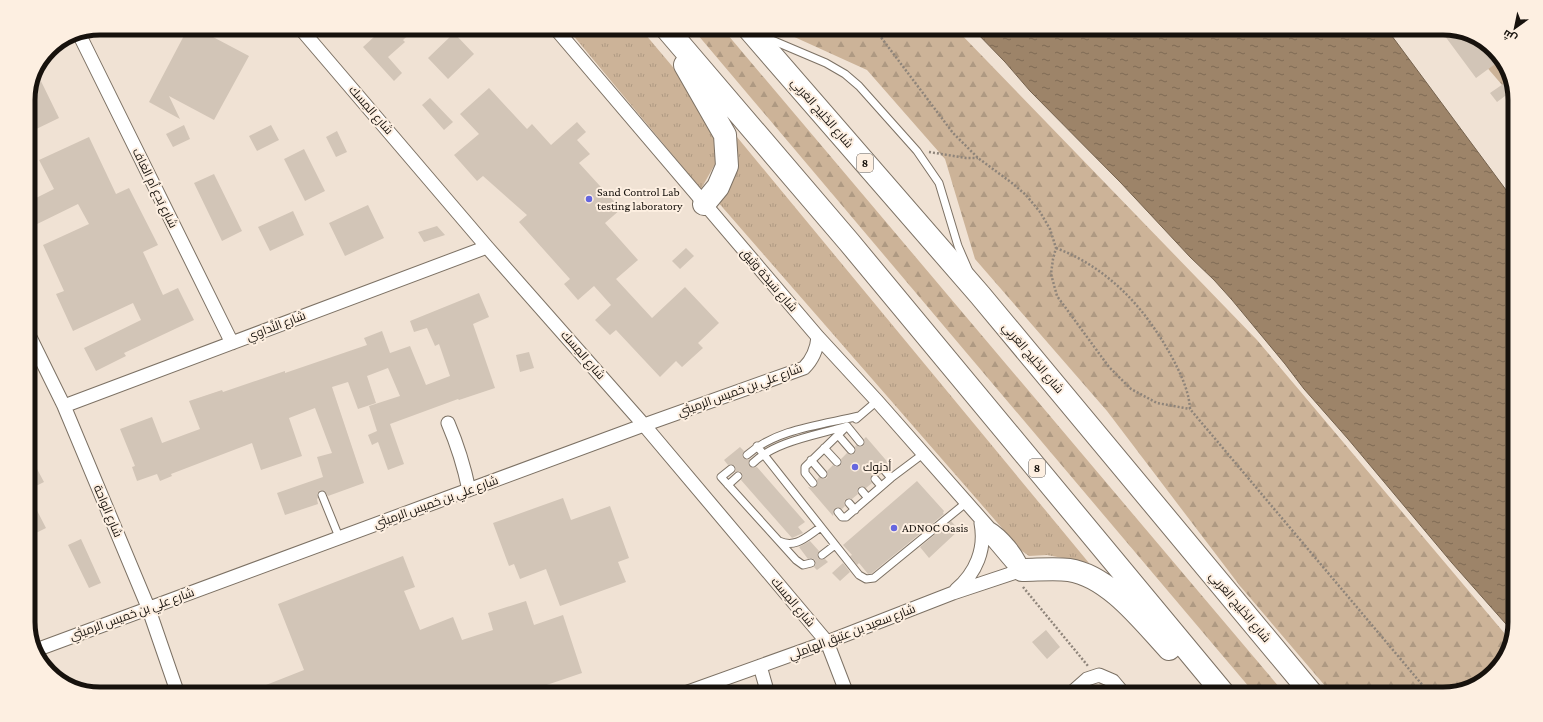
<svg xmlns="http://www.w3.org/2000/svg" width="1543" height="722" viewBox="0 0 1543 722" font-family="'Crimson Pro',Cairo,serif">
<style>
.grass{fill:url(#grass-tufts)}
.forest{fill:url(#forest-firs)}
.water{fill:url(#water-ripples);stroke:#75624d}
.building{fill:#d2c5b7}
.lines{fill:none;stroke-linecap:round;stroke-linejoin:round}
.lane-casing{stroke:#7c7164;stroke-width:9}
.street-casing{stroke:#7c7164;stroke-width:15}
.highway-casing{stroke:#7c7164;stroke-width:24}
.path{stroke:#8e847a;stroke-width:2.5;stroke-dasharray:2 2;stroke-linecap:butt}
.lane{stroke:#fff;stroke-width:7}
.street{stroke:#fff;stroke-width:13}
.highway{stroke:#fff;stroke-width:22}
.poi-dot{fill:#6566df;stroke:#fdefe1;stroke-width:1.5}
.labels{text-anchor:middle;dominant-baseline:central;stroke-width:4;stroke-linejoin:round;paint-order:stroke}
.shield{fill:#fdefe1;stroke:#5c544d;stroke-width:1}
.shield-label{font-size:11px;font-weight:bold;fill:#17120d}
.street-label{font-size:12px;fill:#17120d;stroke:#fdefe1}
.poi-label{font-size:12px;fill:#17120d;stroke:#fdefe1;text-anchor:start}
.rim{fill:none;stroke:#17120d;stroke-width:5}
</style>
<defs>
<pattern id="grass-tufts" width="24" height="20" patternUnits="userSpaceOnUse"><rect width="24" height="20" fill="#ccb398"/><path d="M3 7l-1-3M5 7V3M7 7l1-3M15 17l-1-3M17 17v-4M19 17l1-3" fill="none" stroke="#ae9982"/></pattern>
<pattern id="forest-firs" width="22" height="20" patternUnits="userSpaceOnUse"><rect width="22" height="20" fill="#ccb398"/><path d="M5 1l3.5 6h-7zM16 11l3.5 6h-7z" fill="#ae9982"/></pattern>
<pattern id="water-ripples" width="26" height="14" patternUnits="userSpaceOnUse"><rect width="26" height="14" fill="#9d8469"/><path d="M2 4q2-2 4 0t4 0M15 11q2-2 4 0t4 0" fill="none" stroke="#7f6b55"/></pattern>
</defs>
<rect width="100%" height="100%" fill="#f0e2d4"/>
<!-- grass -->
<path class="grass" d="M567 28H640L704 104 719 136V157L701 189Z
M737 137 1089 563 1047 555 1029 556 1022 551 717 201 734 162Z"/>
<!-- forest -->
<path class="forest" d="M692 28H722L1285 694H1255Z
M785 28H955L1257 340 1511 641 1509 650 1483 682 1443 694H1332L1240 586 1107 411 975 259 945 159 867 70 790 35Z
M1489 48 1503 60 1515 96V100L1478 57Z"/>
<!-- water -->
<path class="water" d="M972 28H1386L1515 202V622L1513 632 1452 563 1348 439 1304 389 1285 364 1232 300 1214 280 1190 257 1121 183 1030 91 1005 62Z"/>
<!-- building -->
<path class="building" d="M188 28H196L249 56 214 120 169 96 180 119 149 102Z
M368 28H416L403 40 405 42 388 57 402 73 394 81 363 47 375 36Z
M1439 28 1471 34 1502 59 1476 78Z
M454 33 474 54 448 79 428 58Z
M38 75 59 118 28 133V96Z
M1509 80 1513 90 1497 102 1490 93Z
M489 88 527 129 532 124 551 145 577 122 586 132 577 140 590 154 579 163 621 209 605 223 638 260 616 279 652 318 685 287 719 323 698 343 703 348 682 367 676 361 660 377 616 330 610 335 595 320 611 305 594 286 578 300 564 284 570 279 519 222 527 215 483 176 477 181 454 155 479 134 460 114Z
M430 98 453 122 444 130 422 105Z
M184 125 190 139 173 147 166 134Z
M271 125 279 140 257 151 249 136Z
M337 131 347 152 336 157 326 137Z
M89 137 116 194 129 188 158 245 143 252 163 295 178 288 194 320 124 353 126 356 96 371 84 348 141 320 133 303 73 331 56 294 64 291 43 245 89 224 78 204 31 227 28 221V202L54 189 39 160Z
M304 149 325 191 305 201 284 159Z
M214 174 242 231 222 241 194 183Z
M368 205 384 238 345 256 329 223Z
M293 211 304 235 270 251 258 227Z
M437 226 445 235 424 242 418 232Z
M686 248 694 256 680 269 672 261Z
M479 293 489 317 473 324 495 388 459 400 458 399 390 424 404 464 388 470 378 442 372 445 368 435 377 431 369 406 400 396 388 368 367 376 376 403 358 409 348 382 332 387 364 483 328 496 325 491 320 490 317 494 318 498 317 499 318 504 285 515 277 493 323 477 317 457 332 453 315 408 289 418 302 456 261 470 252 443 171 474 172 476 160 481 157 474 137 481 132 467 135 466 120 429 152 417 162 443 200 429 189 401 222 390 223 392 285 371V373L367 345 364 338 382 331 390 353 410 346 426 385 450 376 439 344 435 346 427 328 414 332 410 321Z
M529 352 534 368 520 372 516 355Z
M866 437 891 466 889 468 886 466 882 467 880 470 881 474 879 476 876 474 872 475 870 480 872 483 866 488 861 486 858 488 857 492 858 494 852 499 848 498 845 500 844 502 845 506 842 509 838 507 835 508 833 516 808 487 813 488 816 487 818 483 817 480 819 477 824 479 827 478 828 473 827 471 833 465 836 467 840 466 842 463 841 459 847 453 852 455 855 453 856 449 855 447 856 445 860 447 863 446 865 442 864 439Z
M740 447 744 451 742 455 743 458 747 460 750 459 748 463 749 466 753 468 757 467 805 522 798 527 803 533 792 538 741 480 743 477 742 473 739 471 735 472 736 469 735 466 731 464 728 465 724 460Z
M28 452 44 482 28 490Z
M917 481 944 511 943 513 944 514 872 573 868 574 859 563 857 565 850 556 852 555 843 545Z
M28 493 46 528 28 537Z
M563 498 571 520 610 506 629 558 618 562 626 582 560 606 546 569 520 579 514 564 509 566 493 523Z
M951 521 959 530 929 558 920 547Z
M81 539 101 583 89 588 68 545Z
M810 541 819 551 817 555 818 558 822 560 825 559 828 562 817 570 814 567 816 564 815 560 812 558 808 559 799 547Z
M403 556 415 587 404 591 420 630 453 617 462 640 493 630 488 613 526 601 534 625 563 615 582 673 520 694H270L266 685 304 670 278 604Z
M843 563 850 572 840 581 832 573Z
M1046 630 1060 647 1047 659 1032 642Z"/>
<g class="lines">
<defs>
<path id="lane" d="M767 38 826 63 845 74 859 86 917 151 939 183 958 246 968 269
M856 419 877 401
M838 435 851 450
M757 446 859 575 866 579 874 578 967 502
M824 448 837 462
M747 455C776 429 821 425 859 416
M811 460 823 474
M753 463C775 441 818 435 847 426L860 442
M731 469 721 477 796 560 803 565 811 563
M885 471 891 478
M875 479 881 486
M813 483 805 473V467L845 428
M728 485 738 476
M862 491 868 498
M322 495 339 537
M849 503 855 510
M838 512 842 517H846L891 478 923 454
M779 541C796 549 807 536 821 527
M822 555 835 545"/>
<path id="street" d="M300 28 487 247 644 425 827 642 847 694
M555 28 818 337 877 401 989 528C1001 535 1020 556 1022 570L1013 564 991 538 989 528
M78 32 232 343
M28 333 64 406 148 607 178 694
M64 406 487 247
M448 423C457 444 464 466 469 490
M956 590C976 573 986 549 981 523
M36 650 644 425 804 368C813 359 817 349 818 337
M760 666 768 694
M682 694 827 642 953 593 1022 570
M1070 694 1087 679 1099 675 1113 681 1124 694"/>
<path id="highway" d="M666 28 849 242 1224 694
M748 28 980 295 1312 694
M685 65 725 135 727 166 718 187 704 204
M1022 570C1037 570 1054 568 1069 570 1109 576 1143 621 1169 649"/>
</defs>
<!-- lane casing -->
<use href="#lane" class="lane-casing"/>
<!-- street casing -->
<use href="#street" class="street-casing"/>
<!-- highway casing -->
<use href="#highway" class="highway-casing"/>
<!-- path -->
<path class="path" d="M874 28 953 133 978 158 1012 183 1026 195 1040 212 1050 229 1056 248 1053 259 1051 274 1057 296 1109 367 1131 389 1157 403 1190 409
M929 152 966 158H978
M1056 248C1111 269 1148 311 1175 363 1182 377 1189 392 1190 409L1430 694
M1023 587 1088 666"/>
<!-- lane -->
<use href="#lane" class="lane"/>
<!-- street -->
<use href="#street" class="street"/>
<!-- highway -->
<use href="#highway" class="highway"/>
</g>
<!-- markers -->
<g class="poi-dot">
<circle cx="589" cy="199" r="4"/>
<circle cx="855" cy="467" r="4"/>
<circle cx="894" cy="528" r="4"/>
</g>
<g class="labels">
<!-- shield labels -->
<g class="shield">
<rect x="857" y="154" width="16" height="18" rx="3"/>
<rect x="1029" y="459" width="16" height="18" rx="3"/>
</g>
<g class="shield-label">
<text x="865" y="163">8</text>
<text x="1037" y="468">8</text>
</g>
<!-- street labels -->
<g class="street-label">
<text transform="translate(371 110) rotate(49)">شارع المِسك</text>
<text transform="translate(822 113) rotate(49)">شارع الخَلِيج العَربِي</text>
<text transform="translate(155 188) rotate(64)">شارع بَدع أم الغاف</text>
<text transform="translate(769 280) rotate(49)">شارع سَبخة وَثِيق</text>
<text transform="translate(276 326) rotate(-21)">شارع النَّداوِي</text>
<text transform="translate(583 355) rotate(49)">شارع المِسك</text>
<text transform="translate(1033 358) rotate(50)">شارع الخَلِيج العَربِي</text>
<text transform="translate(740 390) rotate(-20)">شارع علي بن خميس الرميثي</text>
<text transform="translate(436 502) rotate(-20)">شارع علي بن خميس الرميثي</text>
<text transform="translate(108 511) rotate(67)">شارع الواحة</text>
<text transform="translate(793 602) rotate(50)">شارع المِسك</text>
<text transform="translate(1240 607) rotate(50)">شارع الخَلِيج العَربِي</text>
<text transform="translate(132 614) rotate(-20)">شارع علي بن خميس الرميثي</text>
<text transform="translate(852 632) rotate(-21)">شارع سعيد بن عتيق الهاملي</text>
</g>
<!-- poi labels -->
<g class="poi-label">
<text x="597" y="192">Sand Control Lab<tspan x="597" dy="14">testing laboratory</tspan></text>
<text x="863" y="467">أدنوك</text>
<text x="902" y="528">ADNOC Oasis</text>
</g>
</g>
<!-- crop -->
<path d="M0 0H1543V722H0ZM100 35H1443A65 65 0 0 1 1508 100V622A65 65 0 0 1 1443 687H100A65 65 0 0 1 35 622V100A65 65 0 0 1 100 35Z" fill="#fdefe1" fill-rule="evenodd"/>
<path class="rim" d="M100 35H1443A65 65 0 0 1 1508 100V622A65 65 0 0 1 1443 687H100A65 65 0 0 1 35 622V100A65 65 0 0 1 100 35Z"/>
<!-- north arrow -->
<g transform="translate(1515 28) rotate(213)" stroke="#fdefe1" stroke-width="3" paint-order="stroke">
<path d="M0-3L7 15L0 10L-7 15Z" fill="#17120d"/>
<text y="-6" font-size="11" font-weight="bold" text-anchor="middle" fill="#17120d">ش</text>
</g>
</svg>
